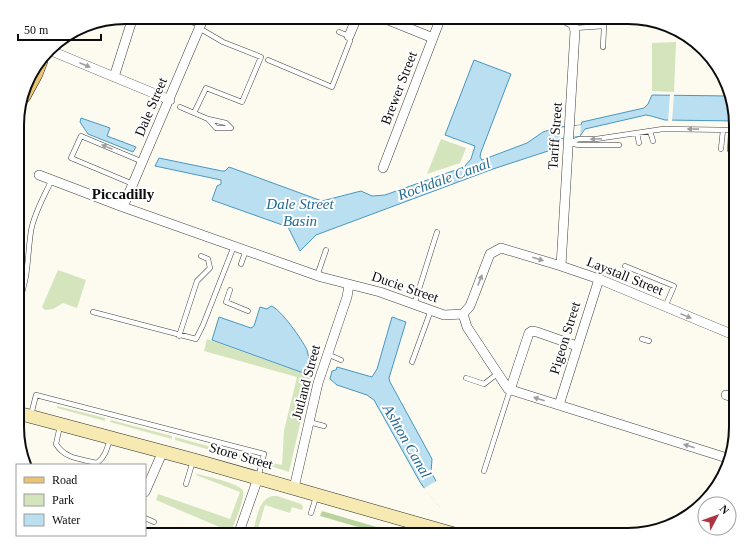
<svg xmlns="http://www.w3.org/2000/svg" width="753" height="552" viewBox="0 0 753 552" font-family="'Times New Roman',serif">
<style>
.green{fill:#d4e4bd}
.forest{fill:#bad39e}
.water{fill:#b9dff0;stroke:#4898bf}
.pier{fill:#fdfaf0}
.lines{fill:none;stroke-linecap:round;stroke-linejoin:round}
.lane-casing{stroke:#404040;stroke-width:5.5}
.street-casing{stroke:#404040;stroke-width:10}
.secondary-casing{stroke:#2f2f2f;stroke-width:14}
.primary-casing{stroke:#1e1e1e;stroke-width:16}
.lane{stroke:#fff;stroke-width:4.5}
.street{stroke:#fff;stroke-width:9}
.secondary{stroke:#f6eab2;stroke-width:13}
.primary{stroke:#eac473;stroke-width:15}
.oneway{fill:#9e9e9e}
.labels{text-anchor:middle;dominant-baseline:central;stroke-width:4;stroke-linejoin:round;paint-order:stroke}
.street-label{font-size:14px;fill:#0d0d0d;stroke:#fff}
.water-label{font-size:15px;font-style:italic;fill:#246a92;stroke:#fff}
.neighbourhood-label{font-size:15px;font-weight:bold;fill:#0d0d0d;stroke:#fff}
.rim{fill:none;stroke:#0d0d0d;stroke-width:2}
</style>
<rect width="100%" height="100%" fill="#fdfaf0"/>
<!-- green -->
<path class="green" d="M676 42 674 92 652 91V43Z
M441 139 466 148 460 163 427 174Z
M58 270 86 280 77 308 63 303 53 309 45 310 42 307Z
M207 339 311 376 289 472 267 465 268 462 282 465 284 431 297 377 204 351Z
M57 406 105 418V421L57 408Z
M111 420 172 436V439L110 422Z
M175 437 222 450 221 453 175 440Z
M225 451 259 460 258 463 225 454Z
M197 474C205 476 240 483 243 491 245 499 234 524 231 532L156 500 158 494 230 519 240 492 196 475Z
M272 496H277L301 504 303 507 302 510 292 507 290 513 265 505 257 532 253 531C257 519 258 500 272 496Z"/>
<!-- forest -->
<path class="forest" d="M322 511 404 535H371L372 531 320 516Z"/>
<!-- water -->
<path class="water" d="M474 60 511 74 481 152 480 157 482 160 527 143 543 132 559 127 581 125 582 122 644 108 648 104 652 95 730 96 736 121 665 120 651 116 646 115 585 129 580 136 556 139 548 151 493 169 316 235 300 251 288 227 212 200 217 186 221 184V180L155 166 159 158 222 171H225L229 167 322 201 361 191 372 196 385 195 464 167 471 159 475 146 445 135Z
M81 118 110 128 107 136 136 147 133 152 88 134 80 122Z
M271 306C280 308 303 341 307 350 308 354 309 359 310 363L313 365 309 375 212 340 219 317 251 328 254 326 260 307 267 309Z
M392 317 406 322 389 378 390 382 432 459 431 472 466 535 427 492 420 482 374 400 367 395 337 385 330 379 332 371 336 370 337 367 372 377 377 369Z"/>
<!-- pier -->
<path class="pier" d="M670 94H674L672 122H668Z
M581 125 580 136 560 138 561 128Z
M438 480 455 510 468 535H455L439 506 423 489Z"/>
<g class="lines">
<defs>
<path id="lane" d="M575 28 604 26 603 47
M268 60 332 87 350 41 349 36 339 32
M180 107 208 119 226 123 231 128
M194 113 206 88 242 102 261 57 223 42 199 28
M208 119 216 128H231
M650 131 653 141
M637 133 639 143
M569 143 579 139H596L663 129 736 130
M569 143 579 145H619
M721 149 723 130
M730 150 731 130
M133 184 71 158 81 136 143 162
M241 264 246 250
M625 266 674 286 665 307
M317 276 326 250
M230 290 226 302 248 311
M18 304C29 278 27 257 31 231 34 213 45 195 52 179
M414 305 437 232
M93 312 196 339 203 325 234 246
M179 336 197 281 210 268 208 259 201 256
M642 339 649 341
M327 354 341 360
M412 362 431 310
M466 378 484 384 497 374
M31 415 36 395 264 454 258 478
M309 422 324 426
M60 426 56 444C65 459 81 459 97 463 105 457 107 449 110 439
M484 471 510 390
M186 484 193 461
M311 513 316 497
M145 518 154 522"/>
<path id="street" d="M185 17 201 23
M381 17 433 38
M559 17 573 24 575 31 561 266
M349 36 357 17
M49 50 170 100
M114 77 133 17
M383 168 441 17
M39 175 123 207 321 277 380 292 444 315 463 314
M123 207 204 17
M463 314 470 306 490 254 501 248 561 266 599 279 736 336
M463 314 467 327 508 389 727 458
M510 390 529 333 532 331 537 332 577 346
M726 395 736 398
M559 405 599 279
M294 488 318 383 347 297 349 285
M145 492 163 451
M238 535 258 478"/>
<path id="secondary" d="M18 413 194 460 454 534"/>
<path id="primary" d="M23 96 35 74 40 61"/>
</defs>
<!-- lane casing -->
<use href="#lane" class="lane-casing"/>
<!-- street casing -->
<use href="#street" class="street-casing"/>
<!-- secondary casing -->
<use href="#secondary" class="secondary-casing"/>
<!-- primary casing -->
<use href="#primary" class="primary-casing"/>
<!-- lane -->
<use href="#lane" class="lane"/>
<!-- street -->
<use href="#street" class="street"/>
<!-- secondary -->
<use href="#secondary" class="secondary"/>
<!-- primary -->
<use href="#primary" class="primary"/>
</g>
<!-- one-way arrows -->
<defs><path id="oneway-solid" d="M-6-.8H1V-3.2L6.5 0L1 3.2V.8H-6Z"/></defs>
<g class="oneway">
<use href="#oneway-solid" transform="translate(85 65) rotate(23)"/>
<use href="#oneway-solid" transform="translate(693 129) rotate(-179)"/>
<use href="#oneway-solid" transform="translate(596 139) rotate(177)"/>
<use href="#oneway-solid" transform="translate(107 147) rotate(-158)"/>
<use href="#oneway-solid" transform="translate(538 259) rotate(17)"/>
<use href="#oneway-solid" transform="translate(480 280) rotate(-69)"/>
<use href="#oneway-solid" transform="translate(686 316) rotate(22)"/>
<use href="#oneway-solid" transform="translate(539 399) rotate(-162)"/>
<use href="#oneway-solid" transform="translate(689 446) rotate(-163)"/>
</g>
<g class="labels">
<!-- street labels -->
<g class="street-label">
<text transform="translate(399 88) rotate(-69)">Brewer Street</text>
<text transform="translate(151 107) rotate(-67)">Dale Street</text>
<text transform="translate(555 136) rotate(-86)">Tariff Street</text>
<text transform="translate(625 276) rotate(22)">Laystall Street</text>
<text transform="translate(405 287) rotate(19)">Ducie Street</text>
<text transform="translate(565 338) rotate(-73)">Pigeon Street</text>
<text transform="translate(306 382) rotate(-75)">Jutland Street</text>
<text transform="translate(241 456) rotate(16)">Store Street</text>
</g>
<!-- water labels -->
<g class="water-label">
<text transform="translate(444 179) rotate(-20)">Rochdale Canal</text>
<text x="300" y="204">Dale Street<tspan x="300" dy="17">Basin</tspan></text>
<text transform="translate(407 441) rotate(60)">Ashton Canal</text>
</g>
<!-- neighbourhood labels -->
<g class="neighbourhood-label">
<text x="123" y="194">Piccadilly</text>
</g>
</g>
<!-- crop -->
<path d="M0 0H753V552H0ZM125 24H628A101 101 0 0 1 729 125V427A101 101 0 0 1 628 528H125A101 101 0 0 1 24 427V125A101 101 0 0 1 125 24Z" fill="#fff" fill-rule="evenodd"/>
<path class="rim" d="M125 24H628A101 101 0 0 1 729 125V427A101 101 0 0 1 628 528H125A101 101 0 0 1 24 427V125A101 101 0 0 1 125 24Z"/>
<!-- legend -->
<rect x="16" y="464" width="130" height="72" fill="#ffffff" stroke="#9e9e9e"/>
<rect x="24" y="477" width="20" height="6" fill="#eac473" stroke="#9e9e9e"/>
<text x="52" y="484" font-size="12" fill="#0d0d0d">Road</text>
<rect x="24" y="494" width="20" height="12" fill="#d4e4bd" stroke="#9e9e9e"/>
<text x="52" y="504" font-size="12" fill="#0d0d0d">Park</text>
<rect x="24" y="514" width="20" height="12" fill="#b9dff0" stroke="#9e9e9e"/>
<text x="52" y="524" font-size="12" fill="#0d0d0d">Water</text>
<!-- north arrow -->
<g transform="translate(717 516) rotate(49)"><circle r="19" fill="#ffffff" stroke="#9e9e9e"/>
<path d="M0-3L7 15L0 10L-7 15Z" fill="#af3443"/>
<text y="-6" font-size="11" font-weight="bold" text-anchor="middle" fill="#0d0d0d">N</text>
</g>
<!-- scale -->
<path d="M18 34v6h83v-6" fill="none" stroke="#0d0d0d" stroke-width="2"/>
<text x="24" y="34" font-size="12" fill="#0d0d0d" stroke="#ffffff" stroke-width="3" paint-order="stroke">50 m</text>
</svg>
